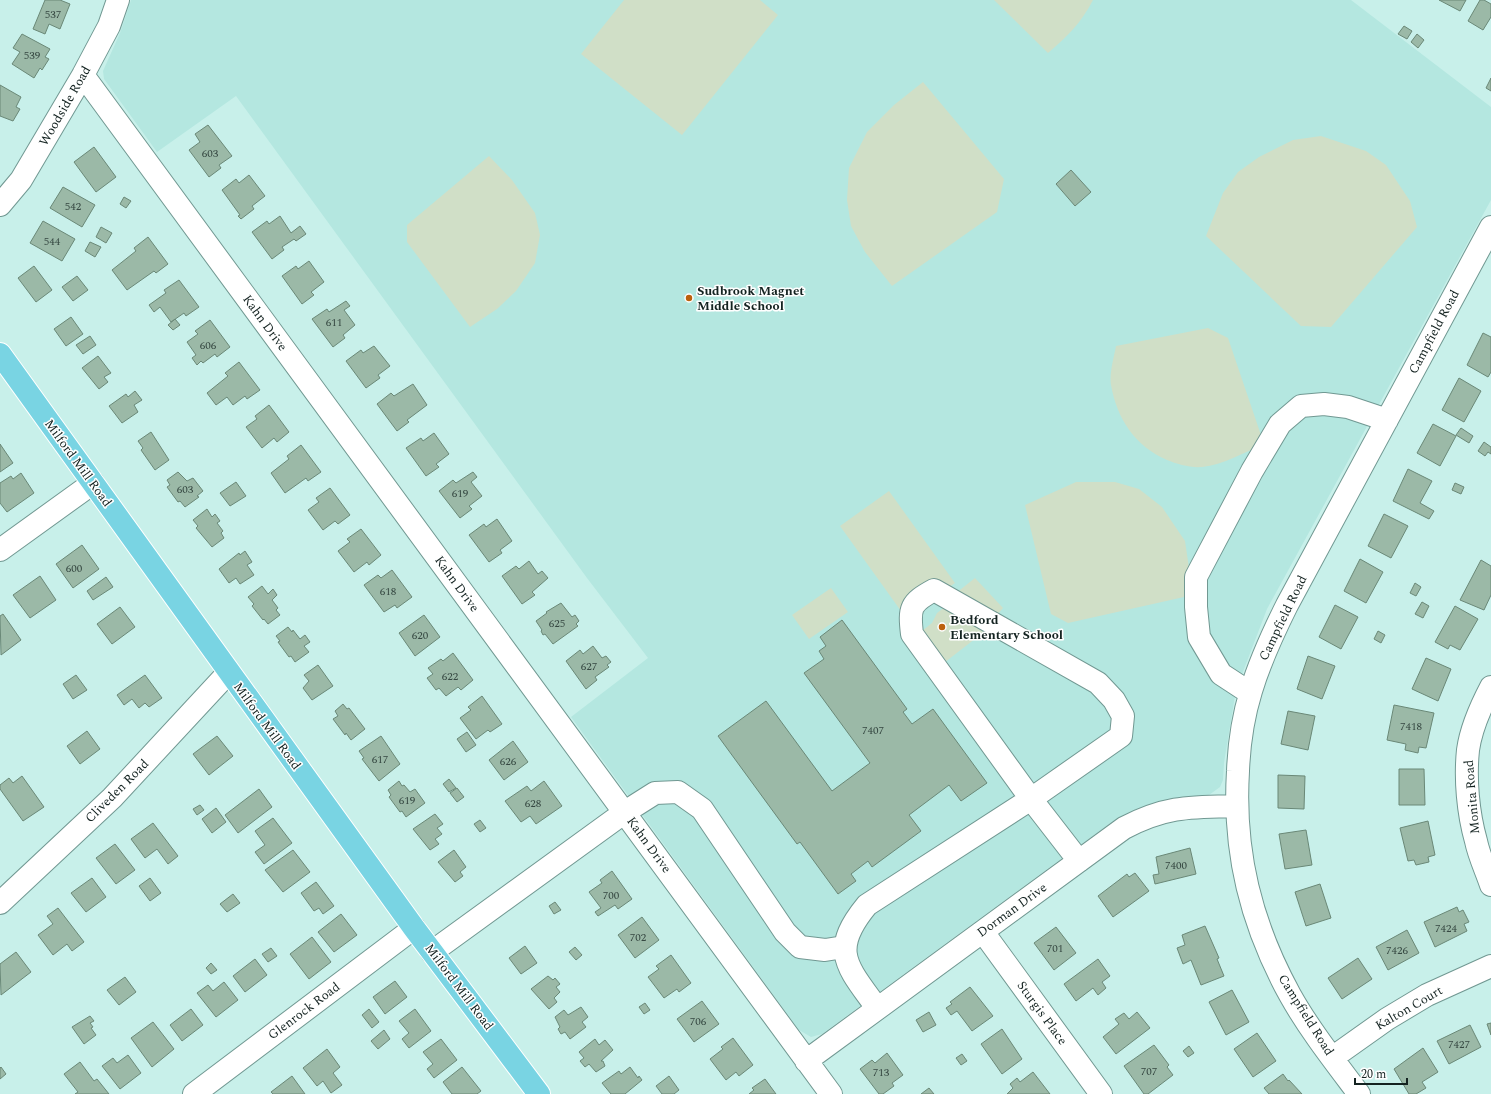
<svg xmlns="http://www.w3.org/2000/svg" width="1491" height="1094" viewBox="0 0 1491 1094" font-family="Spectral,serif">
<style>
.built{fill:#b4e7e0}
.green{fill:#d0dfc7}
.building{fill:#9bb9a7;stroke:#6a8877}
.lines{fill:none;stroke-linecap:round;stroke-linejoin:round}
.minor-casing{stroke:#719892;stroke-width:24}
.major-casing{stroke:#fff;stroke-width:24}
.minor{stroke:#fff;stroke-width:22}
.major{stroke:#79d4e3;stroke-width:22}
.poi-dot{fill:#bc600c;stroke:#fff;stroke-width:1.5}
.labels{text-anchor:middle;dominant-baseline:central;stroke-width:3;stroke-linejoin:round;paint-order:stroke}
.number-label{font-size:11px;fill:#364842}
.street-label{font-size:13px;fill:#142321;stroke:#fff}
.poi-label{font-size:13px;font-weight:bold;fill:#142321;stroke:#fff;text-anchor:start}
</style>
<rect width="100%" height="100%" fill="#c8f0ea"/>
<!-- built -->
<path class="built" d="M131 0H1351L1491 107V200L1267 609 1236 690 1224 763 1223 780 1220 787 1209 795 1167 800 1147 805 1130 812 1109 824 822 1034 811 1037 799 1030 571 717 648 658 587 578 236 96 157 152 104 79 103 71 120 33Z"/>
<!-- green -->
<path class="green" d="M624 0H760L778 15 682 135 581 54Z
M994 0H1093C1081 23 1068 36 1048 53Z
M923 82 1004 179 997 212 892 286 865 252 851 226 847 200 849 168 867 132 894 105Z
M1321 136 1366 151 1386 165 1410 201 1417 227 1331 327 1301 326 1206 236 1223 193 1238 172 1259 157 1293 140Z
M489 156 512 180 535 213 540 235 535 263 516 291 497 309 470 327 407 242V225Z
M1208 328 1228 338 1264 444C1245 452 1223 465 1202 467 1190 468 1177 464 1167 460 1135 446 1117 419 1111 385 1109 374 1114 357 1116 346Z
M1076 482H1115L1139 489 1162 507 1185 541 1193 595 1068 623 1051 614 1025 505Z
M889 491 955 583 906 618 840 526Z
M975 578 1003 608 980 635 940 666 917 635 932 623 937 613 949 604 951 597Z
M831 588 848 612 809 639 792 615Z"/>
<!-- building -->
<path class="building" d="M45 0H60L70 4 60 29 49 24 45 34 33 29Z
M1439 0H1466L1460 11Z
M1480 0H1484L1491 4V17L1483 30 1468 21Z
M1404 26 1412 31 1407 39 1398 34Z
M22 34 50 49 45 57 49 59 42 70 40 68 34 78 12 64 20 52 13 48Z
M1417 34 1424 40 1418 48 1411 42Z
M1491 78V91L1486 88Z
M0 85 21 97 16 107 20 109 13 121 0 116Z
M208 125 232 156 219 165 221 168 209 177 189 150 200 142 195 134Z
M94 147 116 177 96 192 74 162Z
M1071 170 1091 192 1075 206 1056 184Z
M249 175 265 196 252 206 254 209 241 219 238 216 240 215 222 190 236 179 239 183Z
M63 187 95 205 82 227 50 208Z
M124 197 131 201 126 208 120 204Z
M280 216 291 233 300 226 306 234 296 241 294 239 282 247 284 250 272 259 252 232 267 221 269 224Z
M43 221 75 239 62 261 30 243Z
M101 227 112 233 106 243 96 237Z
M148 237 168 264 156 273 154 271 127 290 112 270 136 251 134 248Z
M90 242 101 247 95 257 85 251Z
M309 261 324 282 311 292 314 295 302 304 282 276 296 266 298 269Z
M34 266 52 290 36 302 18 278Z
M77 276 88 290 73 301 62 287Z
M179 280 199 307 186 316 184 313 171 322 160 307 154 312 149 305 166 293 164 290Z
M346 301 350 306 344 310 355 325 343 335 345 338 333 347 312 319 327 309 329 312Z
M71 317 83 334 66 346 54 329Z
M175 319 180 325 173 330 168 325Z
M210 320 230 347 217 357 215 354 203 363 201 361 197 365 192 358 196 355 187 342 198 334 195 331Z
M1483 333 1491 337V372L1488 377 1467 365Z
M90 336 96 345 83 354 76 345Z
M374 346 390 366 378 375 380 378 366 388 346 361 361 350 363 353Z
M98 356 111 373 104 377 108 382 99 389 82 368Z
M239 362 260 390 247 399 245 396 233 405 227 397 216 405 207 393 228 376 225 373Z
M1459 378 1481 391 1464 422 1442 410Z
M413 384 427 405 407 420 409 422 397 431 377 404 391 393 394 396Z
M135 391 142 400 134 405 138 412 122 423 109 406 126 394 128 397Z
M269 405 289 432 277 442 274 438 262 448 246 427 257 419 255 416Z
M1433 424 1456 436 1440 466 1417 453Z
M1461 428 1473 436 1469 443 1456 435Z
M151 432 169 460 155 470 141 450 143 448 138 441Z
M434 433 449 454 436 464 439 467 426 476 406 448 421 438 423 441Z
M1484 442 1491 447V454L1488 452 1485 456 1478 451Z
M0 444 13 463 0 472Z
M301 445 321 472 308 481 306 478 285 493 271 473 289 459 287 456Z
M1408 469 1432 481 1420 503 1434 511 1429 519 1393 501Z
M178 472 187 481 193 478 203 491 197 496 199 497 185 507 180 501 178 502 167 487 170 485 167 480Z
M473 472 477 477 471 482 482 496 469 506 472 509 460 518 439 491 453 480 456 483Z
M21 473 34 493 7 512 0 503V483L11 476 13 479Z
M236 482 246 496 230 506 220 493Z
M1455 483 1464 487 1461 494 1452 490Z
M330 488 350 515 338 524 335 521 323 530 308 510 319 502 316 498Z
M207 509 212 517 215 514 220 521 217 523 223 531 221 533 224 538 212 547 196 528 198 526 193 520Z
M1384 514 1408 526 1391 558 1368 546Z
M497 519 512 541 500 550 502 553 489 562 469 535 484 524 486 527Z
M361 529 381 555 369 565 367 562 354 572 338 551 350 542 347 539Z
M82 545 99 569 73 588 56 564Z
M245 551 252 562 247 565 254 575 240 584 236 578 229 583 219 569 239 553 240 555Z
M1360 559 1383 572 1366 603 1344 591Z
M1481 560 1491 566V595L1484 610 1460 600Z
M529 561 538 574 542 571 548 578 532 592 535 595 522 604 502 576 516 566 519 569Z
M392 570 412 597 397 608 395 605 384 612 364 585 378 575 381 578Z
M40 576 56 600 30 618 13 595Z
M106 577 113 587 93 600 87 591Z
M1415 583 1421 587 1416 596 1410 593Z
M262 586 268 594 273 589 277 595 272 600 278 608 276 610 280 615 268 624 264 619 263 620 252 606 254 604 248 597Z
M1422 602 1429 606 1423 618 1415 614Z
M561 603 572 617 575 615 579 621 576 624 578 626 553 644 545 634 543 635 541 631 542 630 536 621 547 613 546 612Z
M1335 605 1358 617 1341 649 1319 637Z
M1455 606 1478 619 1460 650 1450 645 1448 649 1435 642Z
M120 607 135 627 112 644 97 624Z
M3 614 21 640 1 655 0 616Z
M424 615 440 637 415 656 399 633Z
M842 620 907 709 903 712 912 724 933 709 987 783 961 801 949 785 909 815 921 831 872 867 868 861 851 874 856 881 838 894 800 842 797 844 718 736 766 701 832 791 870 763 804 673 824 659 819 651 826 646 820 637Z
M288 627 292 632 293 630 300 639 305 635 310 642 304 646 309 652 295 662 291 656 289 657 278 642 280 641 276 636Z
M1378 631 1385 635 1381 643 1374 639Z
M593 646 602 658 606 656 611 662 607 665 609 667 595 677 597 680 586 689 566 661 580 650 583 654Z
M453 653 473 680 461 690 458 687 446 696 439 688 436 690 427 678 433 674 428 668 441 659 443 661Z
M1308 656 1335 666 1322 699 1297 689Z
M1426 658 1451 669 1438 701 1412 689Z
M318 665 333 686 312 700 303 688 309 681 304 675Z
M76 675 87 690 73 699 63 684Z
M145 675 162 698 149 707 145 703 139 708 132 699 124 705 117 695Z
M482 696 502 724 490 732 488 730 476 739 460 718 471 710 468 707Z
M343 704 347 709 349 708 365 729 351 740 346 733 345 735 333 719 338 716 335 711Z
M1394 705 1434 713 1426 748 1419 747 1418 753 1405 750 1406 744 1387 740Z
M1288 711 1315 716 1308 750 1281 744Z
M87 731 100 749 80 764 67 746Z
M467 732 476 745 466 752 457 739Z
M217 736 233 756 209 775 193 754Z
M381 736 400 764 379 781 362 759 364 758 359 751Z
M513 741 528 762 504 780 489 760Z
M1399 769H1424L1425 805H1399Z
M1278 775 1305 776 1304 809 1278 808Z
M22 776 44 807 23 821 0 789V785L9 778 13 783Z
M449 779 456 788 449 792 443 784Z
M399 781 402 786 404 785 410 792 415 789 425 803 406 817 402 811 400 812 389 797 391 795 388 790Z
M544 781 562 806 536 824 530 816 521 822 505 801 527 786 531 791Z
M457 788 464 797 457 802 450 793Z
M259 789 272 807 238 833 225 815Z
M200 805 204 810 197 815 193 809Z
M216 808 226 822 212 833 202 819Z
M435 814 443 824 437 828 442 834 435 839 439 844 430 850 413 829Z
M273 818 292 843 264 864 255 852 265 845 255 831Z
M480 820 486 828 480 832 474 824Z
M1428 821 1435 855 1428 857 1429 862 1416 865 1414 860 1408 861 1400 828Z
M153 823 178 856 168 864 157 849 145 858 131 839Z
M1306 830 1312 865 1285 869 1279 834Z
M115 844 135 870 116 884 96 858Z
M1190 848 1196 874 1155 884 1153 875 1159 874 1156 857Z
M293 850 310 872 283 892 265 870Z
M454 850 466 867 460 872 463 876 455 882 438 862Z
M612 871 632 899 618 909 615 905 598 916 595 912 601 908 589 892 602 883 600 880Z
M1135 873 1149 891 1113 917 1098 896 1127 874 1129 877Z
M92 878 106 897 86 912 71 893Z
M150 878 161 893 150 901 139 886Z
M316 882 334 906 323 914 319 908 314 911 301 893Z
M1320 884 1331 918 1306 926 1295 892Z
M233 894 240 903 227 912 220 904Z
M555 902 561 910 554 914 549 906Z
M1457 907 1459 912 1463 910 1469 922 1464 924 1467 931 1435 947 1424 922Z
M58 908 84 942 72 951 67 944 53 955 38 935 53 924 47 916Z
M341 914 357 935 334 952 318 932Z
M642 917 659 940 635 958 618 935Z
M1205 926 1219 958 1217 959 1224 976 1201 985 1191 960 1183 964 1177 948 1185 945 1182 935Z
M1056 927 1076 953 1054 970 1034 943Z
M1407 930 1419 953 1388 970 1376 947Z
M312 937 331 962 309 979 290 954Z
M525 946 537 963 521 974 509 958Z
M575 947 582 955 576 960 569 952Z
M271 948 277 956 268 962 262 954Z
M16 952 31 972 1 995 0 964Z
M671 955 691 983 679 992 677 989 664 998 648 977 659 969 656 966Z
M1358 958 1372 979 1342 999 1328 978Z
M255 959 267 975 245 992 233 976Z
M1098 959 1110 976 1102 982 1106 988 1098 995 1093 988 1076 1001 1064 984Z
M211 963 217 970 211 974 206 968Z
M548 976 553 980 555 978 560 984 556 987 560 992 554 998 557 1002 549 1009 531 989Z
M125 977 136 992 119 1005 107 990Z
M395 981 407 997 385 1014 373 997Z
M224 982 238 1000 216 1017 197 993 208 985 213 991Z
M970 987 993 1016 972 1031 957 1011 951 1015 946 1008 952 1004 950 1002Z
M1232 990 1249 1022 1226 1035 1209 1002Z
M702 1001 719 1024 694 1042 677 1019Z
M645 1003 650 1010 644 1014 639 1007Z
M581 1007 588 1017 582 1022 586 1027 570 1039 565 1032 561 1034 558 1029 560 1027 555 1017 564 1010 568 1015Z
M191 1009 203 1025 182 1041 170 1025Z
M369 1009 379 1022 372 1028 362 1015Z
M415 1009 431 1031 409 1048 402 1039 409 1033 399 1021Z
M929 1012 936 1025 923 1032 916 1020Z
M1137 1012 1150 1028 1116 1054 1103 1037 1119 1024 1115 1019 1124 1013 1129 1019Z
M90 1016 94 1021 90 1023 93 1027 91 1028 96 1035 84 1044 72 1027Z
M153 1022 174 1049 152 1067 131 1038Z
M1491 1023V1035L1487 1024Z
M1470 1025 1481 1047 1449 1064 1437 1041Z
M1002 1029 1022 1059 1002 1074 981 1044Z
M384 1030 390 1039 378 1049 371 1041Z
M1257 1033 1276 1061 1253 1077 1234 1049Z
M733 1038 753 1065 739 1076 736 1072 726 1080 710 1059 723 1049 721 1047Z
M441 1039 457 1060 434 1078 427 1069 433 1064 423 1052Z
M595 1039 599 1045 605 1040 613 1050 601 1061H603L605 1066 596 1072 589 1064 585 1067 580 1061 584 1058 579 1052Z
M1154 1045 1169 1065 1167 1067 1173 1075 1148 1094H1144L1124 1066Z
M1189 1046 1194 1053 1188 1057 1183 1051Z
M1423 1048 1438 1072 1422 1082 1426 1088 1416 1094H1409L1394 1069Z
M327 1049 340 1067 333 1073 342 1085 331 1093 323 1081 317 1086 303 1068Z
M887 1053 903 1075 892 1083 894 1086 883 1094H879L860 1069 872 1060 875 1063Z
M962 1054 967 1061 961 1065 956 1058Z
M128 1055 141 1073 120 1089 102 1066 113 1058 117 1063Z
M80 1062 94 1081 97 1079 109 1094H75L78 1092 64 1074Z
M1 1067 6 1074 0 1079V1068Z
M462 1067 481 1091 477 1094H452L443 1082Z
M630 1067 638 1078 639 1076 642 1080 625 1094H611L602 1083 619 1071 621 1074Z
M1033 1072 1050 1094H1007L1013 1088 1010 1084 1017 1078 1020 1082Z
M1283 1074 1288 1081 1289 1080 1302 1094H1269L1264 1088Z
M292 1076 305 1094H273L271 1092Z
M669 1076 679 1090 674 1094H662L656 1086Z
M765 1079 776 1094H749L754 1090 752 1088Z
M929 1088 934 1094H921Z"/>
<g class="lines">
<defs>
<path id="minor" d="M83 75 831 1094
M0 205 21 180 83 75 109 26 118 0
M0 550 93 483
M934 590 1098 683 1114 700 1123 716 1121 736 1031 799 912 634C909 608 910 603 934 590Z
M1491 687C1481 706 1471 728 1468 750 1465 779 1468 813 1476 841 1479 856 1486 870 1491 885
M1250 693 1221 674 1199 637 1196 607V577L1252 471 1280 424 1301 406 1324 404 1348 407 1387 420
M0 903 112 798 228 673
M983 932 1101 1094
M432 952 625 812 655 793 678 792 702 809 785 932 800 947 825 950 844 947
M877 1008C847 966 829 951 867 905L1031 799 1079 861
M1332 1058 1387 1019 1427 995 1491 966
M806 1061 1124 828C1166 806 1190 807 1236 806
M194 1094 414 928
M1359 1094C1335 1062 1309 1029 1290 995 1251 924 1233 852 1238 771 1239 745 1243 717 1251 691 1260 661 1273 633 1287 605L1491 227"/>
<path id="major" d="M0 354 414 928 539 1094"/>
</defs>
<!-- minor casing -->
<use href="#minor" class="minor-casing"/>
<!-- major casing -->
<use href="#major" class="major-casing"/>
<!-- minor -->
<use href="#minor" class="minor"/>
<!-- major -->
<use href="#major" class="major"/>
</g>
<!-- markers -->
<g class="poi-dot">
<circle cx="689" cy="298" r="4"/>
<circle cx="942" cy="627" r="4"/>
</g>
<g class="labels">
<!-- number labels -->
<g class="number-label">
<text x="53" y="14">537</text>
<text x="32" y="55">539</text>
<text x="210" y="153">603</text>
<text x="73" y="206">542</text>
<text x="52" y="241">544</text>
<text x="334" y="322">611</text>
<text x="208" y="345">606</text>
<text x="185" y="489">603</text>
<text x="460" y="493">619</text>
<text x="74" y="568">600</text>
<text x="388" y="591">618</text>
<text x="557" y="623">625</text>
<text x="420" y="635">620</text>
<text x="589" y="666">627</text>
<text x="450" y="676">622</text>
<text x="1411" y="726">7418</text>
<text x="873" y="730">7407</text>
<text x="380" y="759">617</text>
<text x="508" y="761">626</text>
<text x="407" y="800">619</text>
<text x="533" y="803">628</text>
<text x="1176" y="865">7400</text>
<text x="611" y="895">700</text>
<text x="1446" y="928">7424</text>
<text x="638" y="937">702</text>
<text x="1055" y="948">701</text>
<text x="1397" y="950">7426</text>
<text x="698" y="1021">706</text>
<text x="1459" y="1044">7427</text>
<text x="1149" y="1071">707</text>
<text x="881" y="1072">713</text>
</g>
<!-- street labels -->
<g class="street-label">
<text transform="translate(65 106) rotate(-60)">Woodside Road</text>
<text transform="translate(265 323) rotate(54)">Kahn Drive</text>
<text transform="translate(1434 332) rotate(-62)">Campfield Road</text>
<text transform="translate(78 463) rotate(54)">Milford Mill Road</text>
<text transform="translate(457 584) rotate(54)">Kahn Drive</text>
<text transform="translate(1283 618) rotate(-64)">Campfield Road</text>
<text transform="translate(267 726) rotate(54)">Milford Mill Road</text>
<text transform="translate(117 791) rotate(-45)">Cliveden Road</text>
<text transform="translate(1472 797) rotate(-95)">Monita Road</text>
<text transform="translate(649 845) rotate(54)">Kahn Drive</text>
<text transform="translate(1012 910) rotate(-36)">Dorman Drive</text>
<text transform="translate(459 987) rotate(53)">Milford Mill Road</text>
<text transform="translate(1409 1008) rotate(-30)">Kalton Court</text>
<text transform="translate(304 1011) rotate(-37)">Glenrock Road</text>
<text transform="translate(1042 1013) rotate(54)">Sturgis Place</text>
<text transform="translate(1306 1015) rotate(58)">Campfield Road</text>
</g>
<!-- poi labels -->
<g class="poi-label">
<text x="697" y="291">Sudbrook Magnet<tspan x="697" dy="15">Middle School</tspan></text>
<text x="950" y="620">Bedford<tspan x="950" dy="15">Elementary School</tspan></text>
</g>
</g>
<!-- scale -->
<path d="M1355 1078v6h52v-6" fill="none" stroke="#142321" stroke-width="2"/>
<text x="1361" y="1078" font-size="12" fill="#142321" stroke="#ffffff" stroke-width="3" paint-order="stroke">20 m</text>
</svg>
